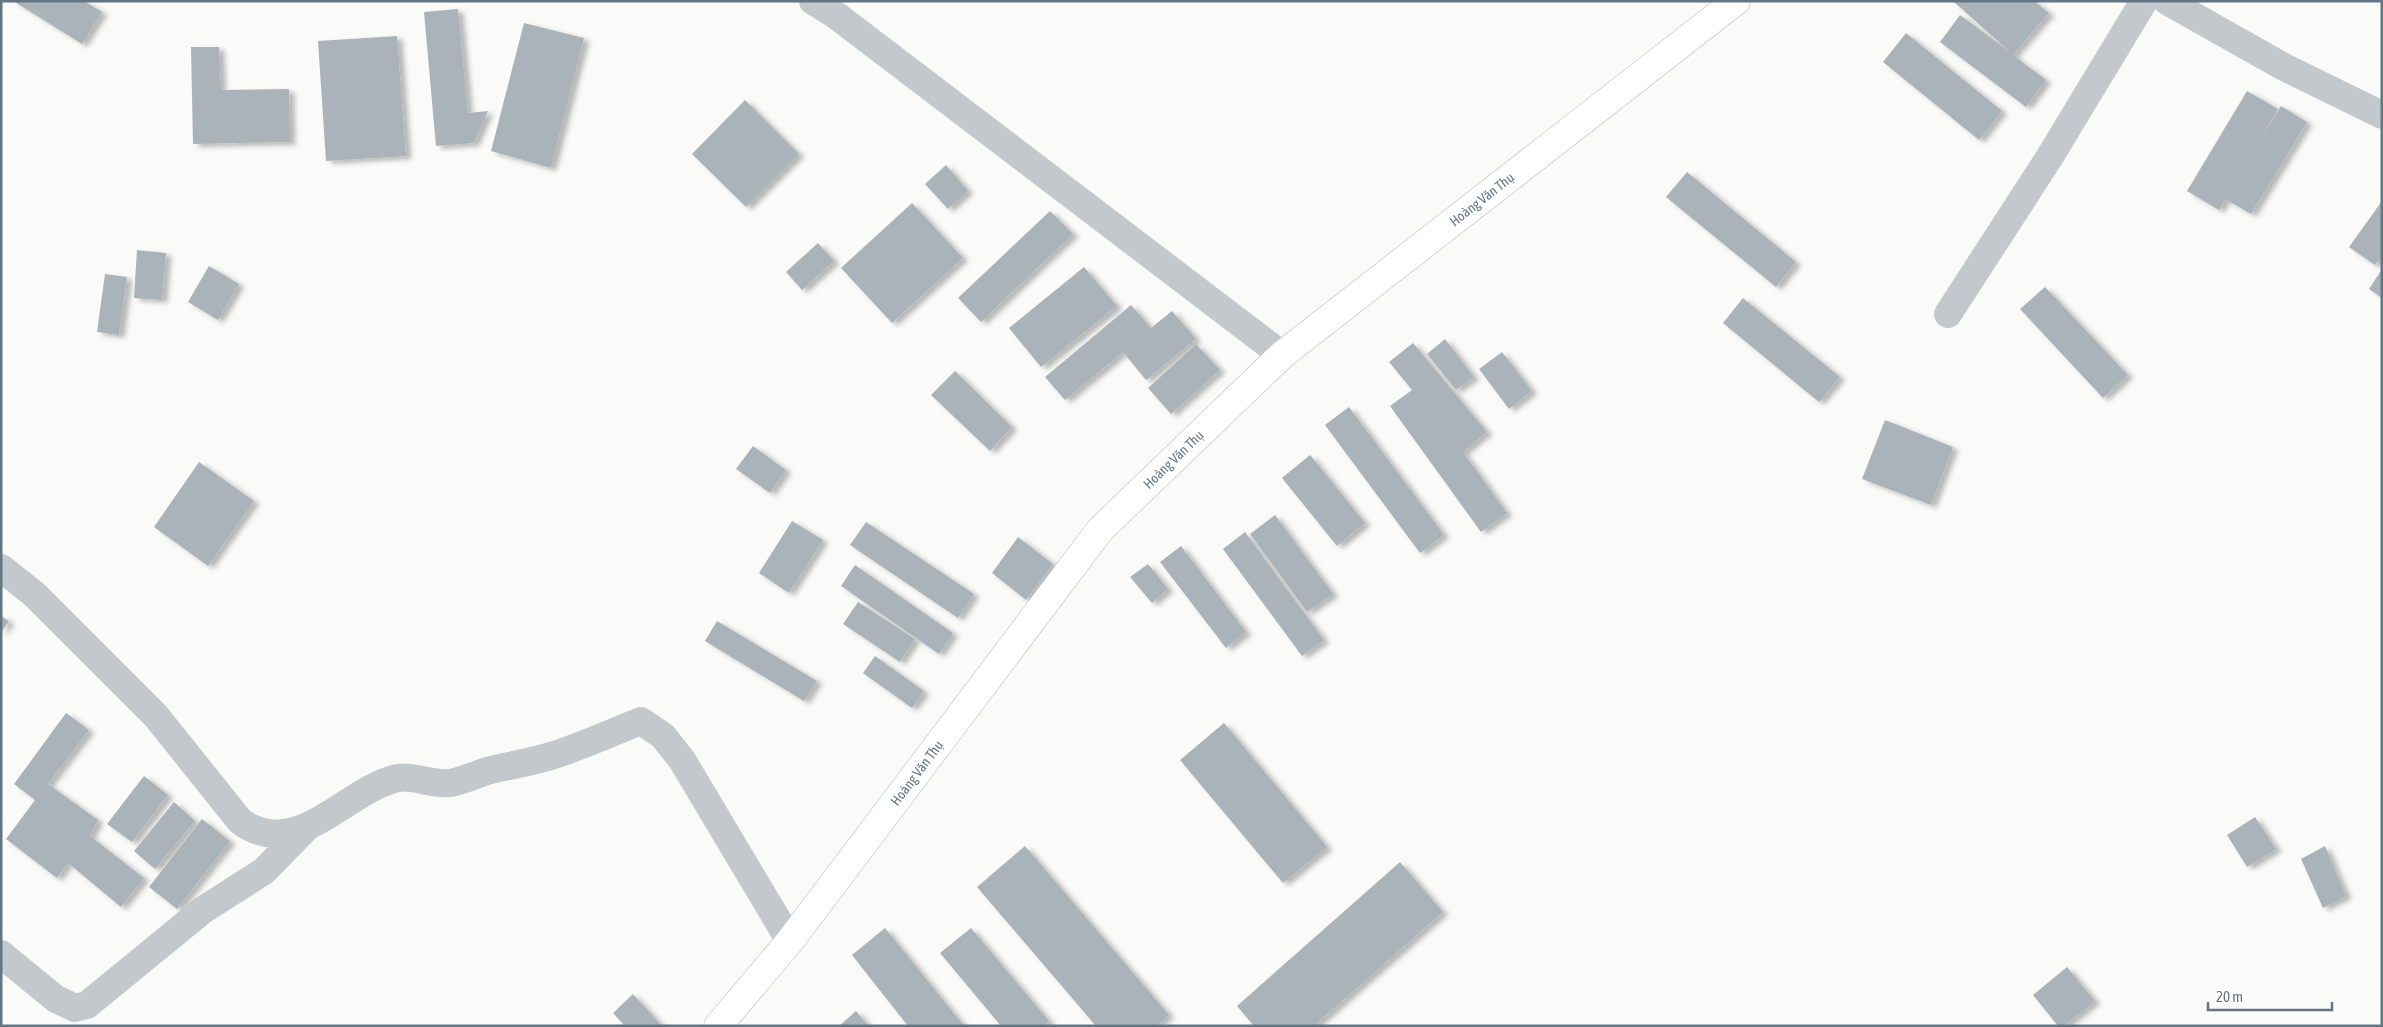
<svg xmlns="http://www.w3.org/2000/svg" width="2383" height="1027" viewBox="0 0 2383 1027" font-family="'Asap Condensed',sans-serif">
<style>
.building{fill:#aab3b9;filter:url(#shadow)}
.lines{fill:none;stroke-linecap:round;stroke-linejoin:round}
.secondary-casing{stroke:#b3babf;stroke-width:29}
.street{stroke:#c3c8cc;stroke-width:28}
.secondary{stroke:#fff;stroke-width:28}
.labels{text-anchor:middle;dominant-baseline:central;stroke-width:5;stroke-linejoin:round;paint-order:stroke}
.street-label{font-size:14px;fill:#657683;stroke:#fff}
</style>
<defs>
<filter id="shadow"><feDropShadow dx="5.5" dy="3" stdDeviation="2.5" flood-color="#0004"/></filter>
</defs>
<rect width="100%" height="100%" fill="#fafaf8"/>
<!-- building -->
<path class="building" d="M13 1H84L102 12 82 44Z
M1953 1H2034L2049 13 2013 55 2046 80 2026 107 1940 42 1960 15 2010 52Z
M458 9 468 113 488 111 474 143 436 146 424 12Z
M524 23 584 38 551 168 491 151Z
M1906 33 2002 111 1979 140 1883 62Z
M397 36 406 156 326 161 318 41Z
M191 47H219L221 90 289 89 290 142 193 144Z
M2247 91 2278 109 2257 146 2281 106 2307 122 2251 214 2225 199 2219 210 2187 191Z
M745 100 799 154 746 207 692 154Z
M946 165 968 191 948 209 925 184Z
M1687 172 1796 262 1776 287 1666 197Z
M2382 201V255L2375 265 2349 247Z
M912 203 963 258 892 323 841 268Z
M1050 211 1073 234 981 322 958 298Z
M818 243 834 261 802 290 786 272Z
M137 250 166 253 162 300 134 298Z
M209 266 239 284 218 320 188 302Z
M1084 267 1117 306 1041 367 1009 328Z
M2382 269V298L2369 289Z
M105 274 127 277 119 335 97 332Z
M2045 287 2128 375 2103 398 2020 309Z
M1743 298 1840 377 1819 402 1723 323Z
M1131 305 1151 328 1172 311 1196 339 1146 380 1123 352 1065 400 1045 377Z
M1445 339 1474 377 1456 390 1427 354Z
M1413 343 1487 432 1463 452 1507 513 1481 532 1390 406 1412 390 1389 362Z
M1196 344 1220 370 1171 414 1148 388Z
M1502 352 1532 391 1509 409 1479 369Z
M955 371 1012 427 990 451 931 395Z
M1349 407 1444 535 1420 553 1325 425Z
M1885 420 1953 447 1931 505 1862 479Z
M753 446 786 470 770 493 736 469Z
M1310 455 1365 523 1337 546 1282 478Z
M199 462 254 501 208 566 154 527Z
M1275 515 1333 594 1307 612 1250 534Z
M792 521 823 540 789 593 759 573Z
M866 522 974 594 958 618 850 545Z
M1245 532 1324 640 1302 656 1223 549Z
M1018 537 1053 564 1026 600 992 573Z
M1181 546 1246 632 1226 648 1160 562Z
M1148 564 1168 589 1152 603 1130 577Z
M855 565 953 633 939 654 841 586Z
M858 602 915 639 900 662 843 624Z
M1 616 9 621 1 633Z
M717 621 817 681 804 701 705 641Z
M875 656 924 691 912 708 863 673Z
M66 713 89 730 48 784 98 820 90 836 144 878 121 907 68 863 57 878 6 839 35 800 14 784Z
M1224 723 1327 847 1283 883 1180 760Z
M144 776 168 795 132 842 107 824Z
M174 802 195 821 155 869 134 851Z
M2255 817 2276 849 2247 867 2227 835Z
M202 819 230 841 177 909 149 887Z
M1025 846 1169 1015 1156 1026H1096L977 887Z
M2325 846 2346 896 2323 908 2301 859Z
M1400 862 1443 912 1314 1026H1254L1237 1006Z
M885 928 964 1026H908L852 955Z
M971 928 1049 1021 1043 1026H1001L940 953Z
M2067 967 2095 1001 2064 1026H2058L2033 995Z
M633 994 662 1026H625L613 1013Z
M856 1011 868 1026H839Z"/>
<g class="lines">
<defs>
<g id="secondary">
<path id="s1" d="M718 1026 790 941 1100 530 1282 355 1736 1"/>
</g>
</defs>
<!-- secondary casing -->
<use href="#secondary" class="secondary-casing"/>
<!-- street -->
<path class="street" d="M813 1 837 16 1282 355
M2167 1 2284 67 2382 115
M1948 314 2049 158 2144 1
M1 568 34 594 156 716 240 821C296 863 346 789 398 778 412 775 433 785 450 783 462 781 475 775 487 771 510 765 534 762 557 754 585 745 613 732 641 721L663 736 682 760 790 941
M1 954 56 999 75 1008 87 1005 203 910 264 871 306 828"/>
<!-- secondary -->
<use href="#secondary" class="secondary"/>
</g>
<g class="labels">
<!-- street labels -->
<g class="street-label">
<text stroke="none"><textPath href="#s1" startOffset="1132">Hoàng Văn Thụ</textPath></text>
<text stroke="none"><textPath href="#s1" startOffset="728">Hoàng Văn Thụ</textPath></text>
<text stroke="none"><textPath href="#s1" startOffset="322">Hoàng Văn Thụ</textPath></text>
</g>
</g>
<!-- border -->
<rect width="2383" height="1027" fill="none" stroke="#657683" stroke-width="5"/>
<!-- scale -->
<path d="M2208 1002v8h124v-8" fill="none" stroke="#657683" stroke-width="2.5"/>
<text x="2216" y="1002" font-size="15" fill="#657683" stroke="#ffffff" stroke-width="4" paint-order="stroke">20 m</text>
</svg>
